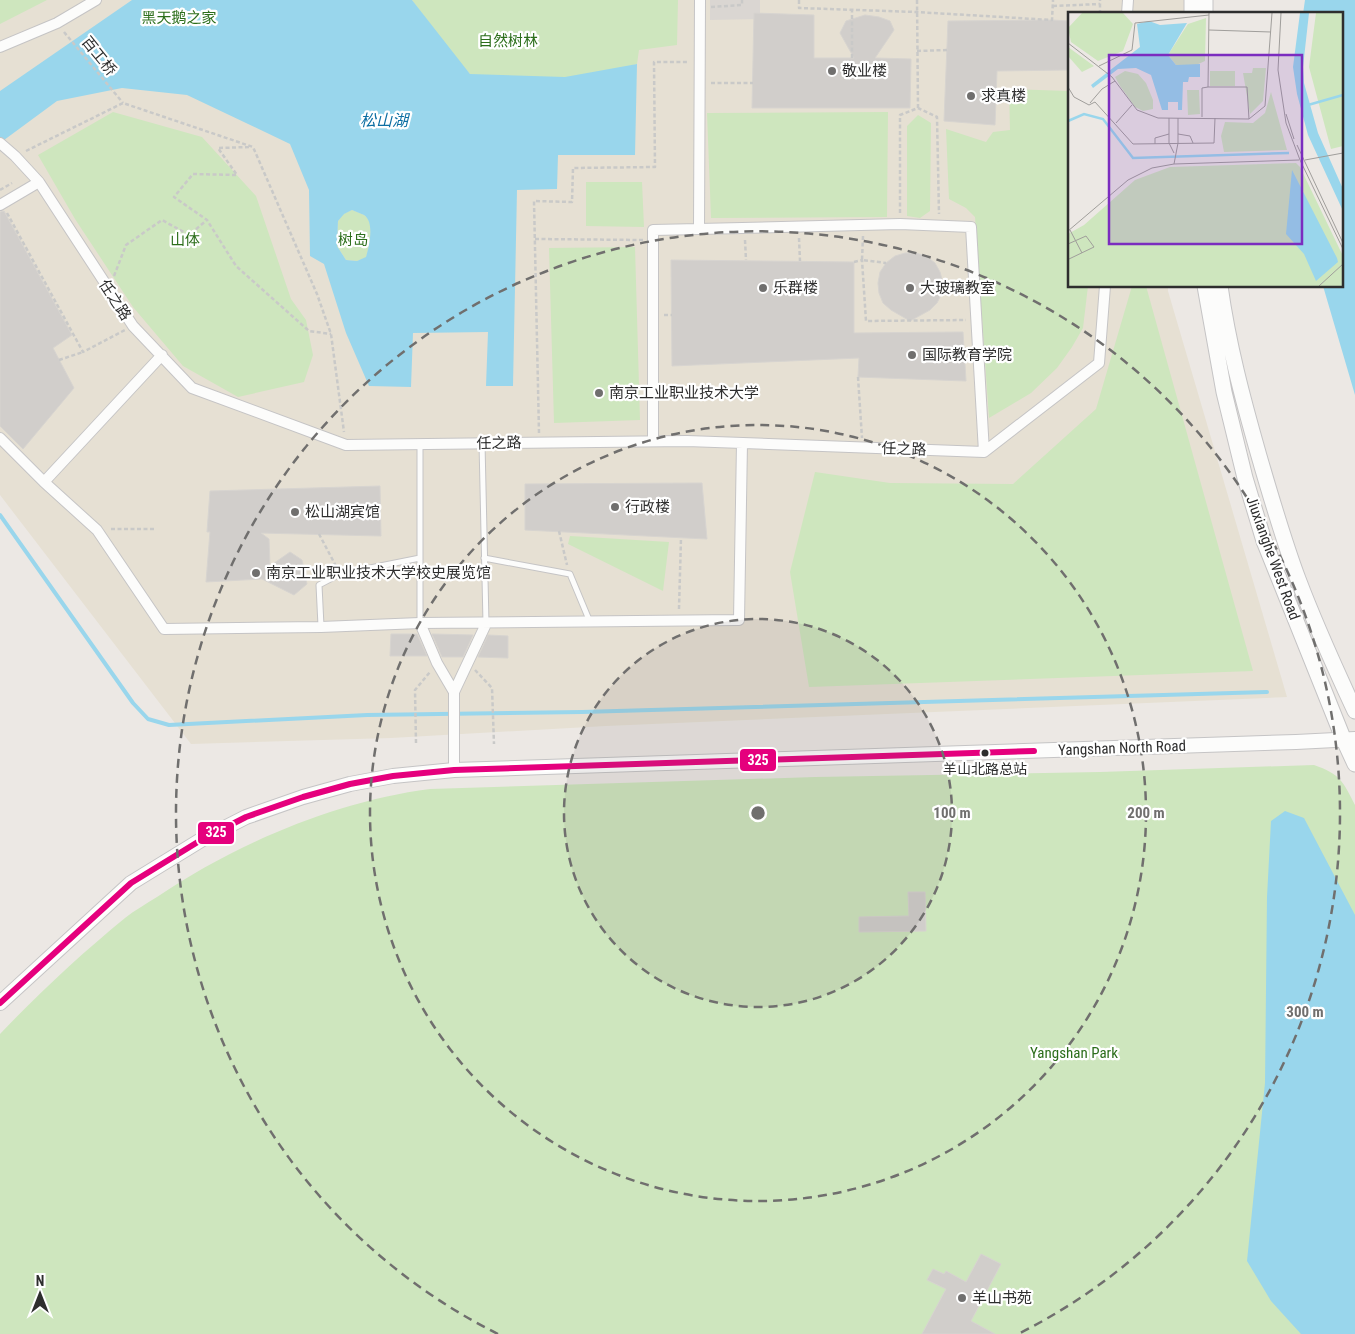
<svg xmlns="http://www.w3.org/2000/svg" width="1355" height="1334" viewBox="0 0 1355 1334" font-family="'Roboto Condensed','Noto Sans SC',sans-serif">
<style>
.education{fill:#e6e0d3}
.green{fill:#cee6be}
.plaza{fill:#dad6d2}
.water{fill:#99d6ec;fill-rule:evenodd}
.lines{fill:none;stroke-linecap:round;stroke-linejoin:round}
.stream{stroke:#99d6ec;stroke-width:4}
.building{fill:#d1cecb;stroke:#d7d4d0}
.service-casing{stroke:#c5c4c5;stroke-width:7}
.minor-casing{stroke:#c5c4c5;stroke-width:12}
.tertiary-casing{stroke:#c5c4c5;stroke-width:16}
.secondary-casing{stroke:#c5c4c5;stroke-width:17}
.path{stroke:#c9c9c8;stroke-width:2.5;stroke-dasharray:4 2.5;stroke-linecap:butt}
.service{stroke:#fcfcfb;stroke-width:5}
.minor{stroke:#fcfcfb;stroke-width:10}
.tertiary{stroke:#fcfcfb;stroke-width:14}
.secondary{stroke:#fcfcfb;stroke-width:15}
.bus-1-casing{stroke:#fff;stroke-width:10}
.bus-1{stroke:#e5007d;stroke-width:6}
.ring{fill:none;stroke:#706f6e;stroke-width:2.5;stroke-dasharray:9 6}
.poi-dot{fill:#706f6e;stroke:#fff;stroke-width:2}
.bus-dot{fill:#2e2e2e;stroke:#fff;stroke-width:2}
.labels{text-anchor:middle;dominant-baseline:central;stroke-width:4.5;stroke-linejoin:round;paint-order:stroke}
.bus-label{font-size:14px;fill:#2e2e2e;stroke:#fff}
.park-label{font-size:15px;fill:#2c6e1b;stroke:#fff}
.street-label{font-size:15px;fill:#2e2e2e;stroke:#fff}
.poi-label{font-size:15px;fill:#2e2e2e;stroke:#fff;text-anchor:start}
.water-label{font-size:16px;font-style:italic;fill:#0d6fa3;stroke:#fff}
.inset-river{fill:none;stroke:#99d6ec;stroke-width:2.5}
.inset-road{fill:none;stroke:#a09e9b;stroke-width:1}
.view{fill:#7b2cbf;fill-opacity:0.15;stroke:#7b2cbf;stroke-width:2.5}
.inset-edge{fill:none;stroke:#2e2e2e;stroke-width:2.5}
.centre{fill:#706f6e;stroke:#fff;stroke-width:2.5}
.ring-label{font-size:15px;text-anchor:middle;font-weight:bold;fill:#706f6e;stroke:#fff;stroke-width:4.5;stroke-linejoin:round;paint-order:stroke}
.line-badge{stroke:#fff;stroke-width:2}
.badge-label{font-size:14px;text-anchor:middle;font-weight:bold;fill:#fff}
</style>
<rect width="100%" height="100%" fill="#ece8e4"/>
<!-- education -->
<path class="education" d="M0 0H1184V14H1069V286H1168V291L1287 697 606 726 391 738 191 744 0 495Z"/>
<!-- green -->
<path class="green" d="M0 0H47L0 24Z
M412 0H678L677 45 639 50 637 64 593 75 506 83 470 74 442 42Z
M1009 89 1069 91V286H1088L1083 328 1072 347 1057 368 1031 393 989 418 975 217 966 208 949 199 946 129 986 142 993 132 1010 130Z
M113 112 202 137 256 196 291 299 306 320 313 355 304 382 238 397 183 366 133 307 75 219 38 155Z
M888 112 887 217 711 218 707 113Z
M918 115 931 123 930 211 920 218 907 216V126Z
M586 182H642L644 227 586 226Z
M352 210C356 212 361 213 364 215 376 222 369 247 366 258L357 261 346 260 337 246 338 221 343 214Z
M635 247 640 420 554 423 549 248Z
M1132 286H1146L1253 671 809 687 790 572 815 472 890 483 1013 484 1096 409Z
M570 536 669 542 663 591 568 544Z
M1314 765C1340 774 1343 781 1355 805V1334H0V1034C39 993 81 954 125 918 135 910 146 904 157 897 235 844 336 801 430 789L815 777 1100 772Z"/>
<!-- plaza -->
<path class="plaza" d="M710 0H760V19L710 20Z"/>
<!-- water -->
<path class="water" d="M132 0H412L470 74 565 77 637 64 635 155H558L557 189 517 190 513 386H486L488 332 413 333 411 387 369 386 346 333 324 264 310 256 309 190 290 144 187 95 122 88 57 101 0 143V91ZM352 210C356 212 360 213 364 215 375 222 369 247 366 257L357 261 346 260 337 246 338 221 344 214Z
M1305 0H1355V395L1323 286H1341V14H1303Z
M1285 811 1304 818 1355 915V1334H1301L1271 1301 1247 1261 1265 1083 1267 897 1271 821Z"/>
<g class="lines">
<!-- stream -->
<path class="stream" d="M0 515 133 703 148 719 169 725 367 715 582 712 1267 692"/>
</g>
<!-- building -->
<path class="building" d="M754 13 814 15V58H854L840 33 846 21 865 15 879 17 890 21 894 30 875 58 911 59 910 108H752Z
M1052 20 1069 21V70L997 71 995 125 944 121 948 21Z
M4 211 72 335 53 348 74 388 23 449 0 426V212Z
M905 253H916L926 256 935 263 940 272 943 283 942 293 937 303 930 310 910 321 891 310 883 303 879 293 878 283 880 272 886 263 895 256Z
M671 260 854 262V333L963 332 966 381 858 377 859 358 672 366Z
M702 483 707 539 525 530V484Z
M380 486 381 536 261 533 269 539 270 566 290 552 302 560 307 584 294 595 262 579 206 582 210 532H207L210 491Z
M391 634H417L427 656H390Z
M432 634 473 635 463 657H442Z
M488 635 508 636V658L478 657Z
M908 892H925L926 931 859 932V917L909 916Z
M981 1254 1001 1264 971 1321 995 1334H922L946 1289 927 1280 933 1269 944 1274 946 1271 966 1282Z"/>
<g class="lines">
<defs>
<path id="service" d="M482 443 486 623
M484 558 570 574 590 622
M420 623V444
M321 626 319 585 340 574 420 558"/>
<path id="minor" d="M1127 14 1128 0
M0 47 57 23 96 0
M0 143 15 156 39 182 133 326 192 388 346 445 687 441 984 452 1099 363 1105 286
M0 205 39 182
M699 229 900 224 971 227 984 452
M0 438 44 482 97 530 164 629 321 627 420 623 739 620 742 443
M653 440V230L699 229 700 0
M44 482 162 355
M420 623 437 663 454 692
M454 770V692L486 624"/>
<path id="tertiary" d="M0 1003 131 883 201 840 246 817 303 797 350 784 393 776 454 770 1296 742 1355 739"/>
<path id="secondary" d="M1192 14V0
M1205 14V0
M1205 286 1224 392 1245 478 1264 541 1343 738 1355 764
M1220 286C1228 344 1243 400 1259 456 1271 497 1283 539 1298 579 1315 624 1335 668 1355 711"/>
</defs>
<!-- service casing -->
<use href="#service" class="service-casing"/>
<!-- minor casing -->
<use href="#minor" class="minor-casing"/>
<!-- tertiary casing -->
<use href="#tertiary" class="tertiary-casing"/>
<!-- secondary casing -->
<use href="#secondary" class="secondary-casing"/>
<!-- path -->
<path class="path" d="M799 0V8L916 12 1052 20 1053 0
M917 0 918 108
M1053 6 1100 4
M711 7 742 5V0
M1100 14V0
M64 32 123 103
M917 51 947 50
M852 58V10
M711 83H753
M249 147 218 148 237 175 193 174 174 197 207 220 236 266 309 331 331 334
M26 151 123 103 253 147 317 294 331 334 344 432
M0 190 12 183
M7 213 83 352 125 330
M900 213V115L918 108 937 117 939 214
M863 236 862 260 886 263
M799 238 800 261
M535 239 643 240
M745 240 746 260
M854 262 862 260 866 321 966 320
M114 276 126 245 162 220 189 235 207 220
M943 283 964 282
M664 315H672
M59 360 83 352
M858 377 862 438
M539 433 534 201 572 202 573 168 655 167 654 62H688
M111 529H154
M559 531 567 565
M319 534 337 568
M679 609 681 538
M475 670 492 688 494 744
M416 743 415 690 430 672"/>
<!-- service -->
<use href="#service" class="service"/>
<!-- minor -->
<use href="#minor" class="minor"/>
<!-- tertiary -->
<use href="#tertiary" class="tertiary"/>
<!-- secondary -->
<use href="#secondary" class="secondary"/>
<defs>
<path id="bus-1" d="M0 1003 131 883 201 840 246 817 303 797 350 784 393 776 454 770 1034 751"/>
</defs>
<!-- bus-1 casing -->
<use href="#bus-1" class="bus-1-casing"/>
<!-- bus-1 -->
<use href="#bus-1" class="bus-1"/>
</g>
<!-- distance rings -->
<circle cx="758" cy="813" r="194" fill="#706f6e" fill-opacity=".12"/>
<g class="ring">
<circle cx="758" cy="813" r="194"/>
<circle cx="758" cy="813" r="388"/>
<path d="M498 1334A582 582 0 1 1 1018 1334"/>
</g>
<!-- markers -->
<g class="poi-dot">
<circle cx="832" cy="71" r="5"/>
<circle cx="971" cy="96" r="5"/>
<circle cx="763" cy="288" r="5"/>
<circle cx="910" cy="288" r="5"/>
<circle cx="912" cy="355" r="5"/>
<circle cx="599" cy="393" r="5"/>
<circle cx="615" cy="507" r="5"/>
<circle cx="295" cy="512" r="5"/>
<circle cx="256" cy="573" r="5"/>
<circle cx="962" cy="1298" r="5"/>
</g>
<circle class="bus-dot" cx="985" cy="753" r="4.5"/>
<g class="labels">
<!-- bus labels -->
<g class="bus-label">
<text x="985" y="769">羊山北路总站</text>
</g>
<!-- park labels -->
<g class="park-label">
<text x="179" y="18">黑天鹅之家</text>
<text x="508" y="41">自然树林</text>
<text x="185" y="240">山体</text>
<text x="353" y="240">树岛</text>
<text x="1074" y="1053">Yangshan Park</text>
</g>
<!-- street labels -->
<g class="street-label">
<text transform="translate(99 56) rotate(51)">百工桥</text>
<text transform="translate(115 300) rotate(57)">任之路</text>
<text transform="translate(499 443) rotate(-1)">任之路</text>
<text transform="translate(904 449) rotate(2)">任之路</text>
<text transform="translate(1273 558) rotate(70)">Jiuxianghe West Road</text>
<text transform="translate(1122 748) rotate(-2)">Yangshan North Road</text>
</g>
<!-- poi labels -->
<g class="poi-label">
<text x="842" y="71">敬业楼</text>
<text x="981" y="96">求真楼</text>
<text x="773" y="288">乐群楼</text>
<text x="920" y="288">大玻璃教室</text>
<text x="922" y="355">国际教育学院</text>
<text x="609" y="393">南京工业职业技术大学</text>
<text x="625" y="507">行政楼</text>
<text x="305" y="512">松山湖宾馆</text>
<text x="266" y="573">南京工业职业技术大学校史展览馆</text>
<text x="972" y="1298">羊山书苑</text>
</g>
<!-- water labels -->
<g class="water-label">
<text x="384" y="120">松山湖</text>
</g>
</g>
<!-- overview -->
<g transform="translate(1068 12)">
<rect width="275" height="275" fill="#ece8e4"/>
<path d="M14 1H55L65 12 55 39 30 49 3 30 0 16ZM248 1H275V134L263 137 241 55ZM138 6 137 49 126 54 108 53 100 43 116 18 120 12ZM0 35 26 54 14 60 0 44ZM185 56H198L195 89 182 102 175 61H184ZM57 59 70 62 78 71 85 88V97L75 99 67 95 52 74 47 65ZM142 59H167V74H142ZM119 78H131L132 102 120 103ZM203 80 219 138 156 140 153 124 157 110 185 111 197 101ZM228 151 232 155 275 244V274H0V222L16 213 67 168 102 155Z" fill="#cee6be"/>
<path d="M232 1H241L235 55 236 71 250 121 275 177V199L240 123 229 82 225 55ZM81 9 92 13 119 11 100 43 108 53 132 52V65H121L120 70H115L114 98H110V90H100V98H94L83 63 68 56 50 57 25 76 23 73 72 35 69 12ZM224 158 269 246 270 250 248 269 236 242 218 222Z" fill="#99d6ec"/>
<path class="inset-river" d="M240 93 275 83M0 109 16 102 35 107 65 146 221 141"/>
<path class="inset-road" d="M213 1 210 58 218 111 232 148 275 237M141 18 203 20M0 31 44 65 69 98 90 106 181 107 197 94 204 1M31 54 64 38 67 11 141 3M0 75 6 85 21 93 27 90 65 132 146 131 147 106M140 75H179L181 107M22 91 34 77 47 69M218 102 226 127M134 105V76L140 75 141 1M101 106V131L106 141M48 111 64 93M110 122 122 124 125 131M87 132V126L101 122M229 133 275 231M237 148 275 141M106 152 110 131V106M2 218 14 241M0 219 60 168 84 156 106 152 231 148M0 232 18 224 26 235 1 247M251 274 275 252"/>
<path class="view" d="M41 43H234V232H41Z"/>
<rect width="275" height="275" class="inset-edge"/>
</g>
<circle cx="758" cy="813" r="8" class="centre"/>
<g class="ring-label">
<text x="952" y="818">100 m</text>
<text x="1146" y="818">200 m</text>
<text x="1305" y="1017">300 m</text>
</g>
<g class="line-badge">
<rect x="739" y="748" width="38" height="24" rx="5" fill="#e5007d"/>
<rect x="197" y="821" width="38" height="24" rx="5" fill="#e5007d"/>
</g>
<g class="badge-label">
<text x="758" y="765">325</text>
<text x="216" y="837">325</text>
</g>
<!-- north arrow -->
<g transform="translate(40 1294)" stroke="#ffffff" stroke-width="4" paint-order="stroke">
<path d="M0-4L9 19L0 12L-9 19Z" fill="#2e2e2e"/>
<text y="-8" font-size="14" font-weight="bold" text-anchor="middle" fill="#2e2e2e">N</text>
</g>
</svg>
